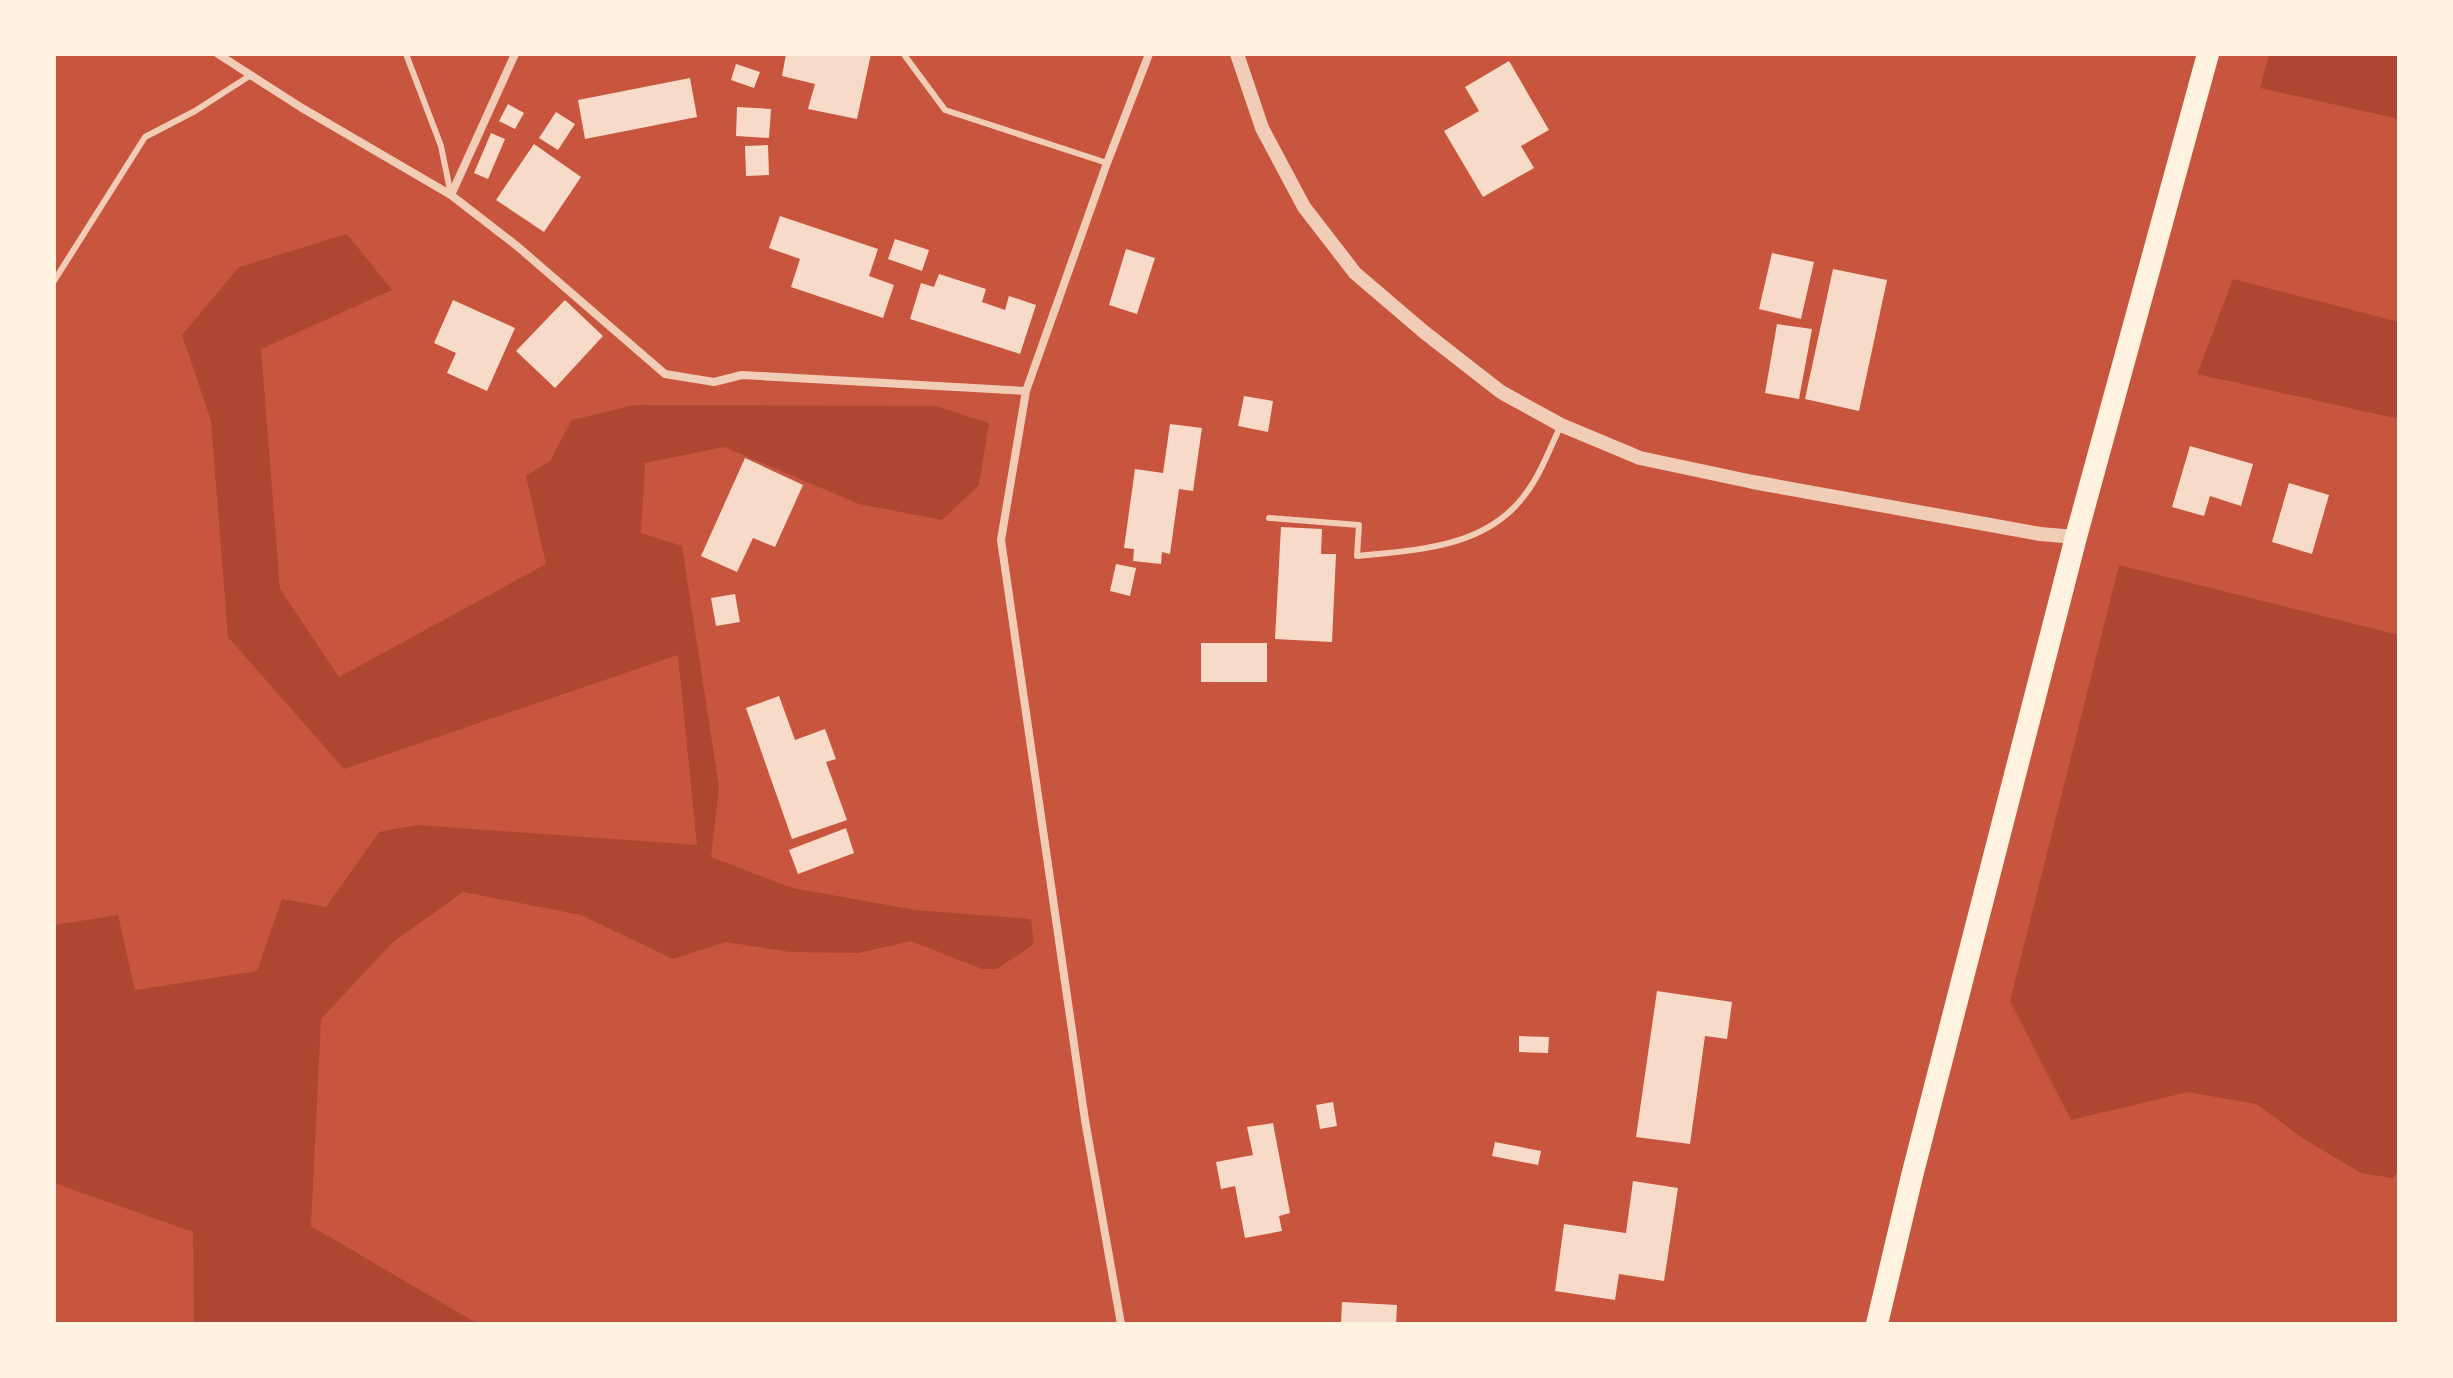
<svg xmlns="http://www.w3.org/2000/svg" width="2453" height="1378" viewBox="0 0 2453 1378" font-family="'Public Sans',sans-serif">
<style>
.green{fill:#ae4732}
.building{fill:#f7dbc8}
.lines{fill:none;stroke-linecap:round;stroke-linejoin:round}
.service{stroke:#f1ccb7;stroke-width:6}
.minor{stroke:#f1ccb7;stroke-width:8}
.tertiary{stroke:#f1ccb7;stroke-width:14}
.trunk{stroke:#fff3e0;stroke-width:22}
</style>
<rect width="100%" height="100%" fill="#c8553d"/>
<!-- green -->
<path class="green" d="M2269 54H2399V119L2260 88Z
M347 234 392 290 261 349 280 589 339 677 546 564 526 476 550 461 572 420 635 405 936 406 989 423 979 485 942 520 859 504 724 447 645 463 641 533 682 546 719 787 711 857 792 888 916 910 1031 919 1034 944 997 969H982L911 941 858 953 790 952 726 942 673 959 581 915 463 892 393 942 321 1019 311 1226 478 1324H194L193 1232 54 1183V925L118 915 135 990 257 971 282 899 326 907 379 832 417 825 697 845 678 655 344 769 228 637 211 421 182 335 239 267Z
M2233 279 2399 322V419L2197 374Z
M2119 565 2399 635V1170L2393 1178 2361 1173 2304 1139 2256 1104 2188 1092 2071 1120 2010 1001Z"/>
<!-- building -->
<path class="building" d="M786 54H871L857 119 808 109 815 84 782 76Z
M1509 61 1549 130 1521 146 1534 168 1483 197 1444 131 1479 111 1465 87Z
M736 64 760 72 754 88 731 80Z
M690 78 697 117 585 139 578 100Z
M508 104 524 113 515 129 499 121Z
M737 107 771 109 769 138 736 136Z
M556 112 575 124 558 150 539 138Z
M491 133 505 139 488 179 474 173Z
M534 144 581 177 544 232 496 200Z
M768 145 769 175 746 176 745 146Z
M780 216 878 249 869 276 894 285 883 318 791 287 800 259 769 248Z
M895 239 929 250 922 271 888 259Z
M1126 249 1155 258 1137 314 1109 305Z
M1772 253 1814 262 1801 319 1759 309Z
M1833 269 1887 280 1859 411 1805 399Z
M939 274 986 289 982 302 1005 310 1009 296 1036 305 1020 354 910 319 921 283 934 287Z
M453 300 515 328 487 391 447 373 456 353 434 343Z
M565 300 603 336 555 388 516 351Z
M1777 324 1812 329 1799 399 1765 393Z
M1244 396 1273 401 1268 432 1238 426Z
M1170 424 1202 428 1193 491 1179 489 1170 554 1162 552 1161 564 1133 561 1134 549 1124 548 1135 469 1163 473Z
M2190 446 2253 464 2241 506 2210 496 2204 516 2172 507Z
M745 458 803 485 775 547 753 538 737 572 701 556Z
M2289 483 2329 495 2312 554 2272 542Z
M1281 527 1322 529 1321 554H1336L1332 642 1275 639Z
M1116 564 1136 568 1130 596 1110 591Z
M735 594 740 622 716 626 711 598Z
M1201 643H1267V682H1201Z
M779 696 795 740 825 729 836 759 826 762 847 820 792 839 746 708Z
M846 828 854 853 798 874 789 850Z
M1657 991 1732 1002 1727 1039 1705 1036 1690 1144 1636 1137Z
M1519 1036 1549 1037 1548 1053 1519 1052Z
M1333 1102 1337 1126 1320 1129 1316 1105Z
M1273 1123 1290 1213 1279 1216 1282 1231 1245 1238 1235 1186 1221 1189 1216 1162 1253 1155 1247 1127Z
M1495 1142 1541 1151 1538 1165 1492 1156Z
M1633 1181 1678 1188 1664 1281 1619 1274 1615 1300 1555 1291 1564 1224 1626 1233Z
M1342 1302 1397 1305 1396 1324H1341Z"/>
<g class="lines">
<!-- service -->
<path class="service" d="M406 54 441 146 451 195
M905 56 945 110 1107 163
M54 281 145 137 195 111 251 75
M1269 518 1359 525 1357 556C1416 550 1485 548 1524 496 1540 476 1550 448 1561 425"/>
<!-- minor -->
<path class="minor" d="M218 54 302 108 451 195 517 246 665 374 714 382 742 375 1026 391
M451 195 515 54
M1121 1324 1085 1120 1001 540 1026 391 1107 163 1149 54"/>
<!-- tertiary -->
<path class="tertiary" d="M1237 54 1262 128 1304 207 1355 273 1424 332 1501 392 1561 425 1640 458 1753 482 2040 534 2076 537"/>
<!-- trunk -->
<path class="trunk" d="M1877 1324 1912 1176 2076 537 2208 54"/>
</g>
<!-- border -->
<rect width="2453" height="1378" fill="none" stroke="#fff3e0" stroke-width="112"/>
</svg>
